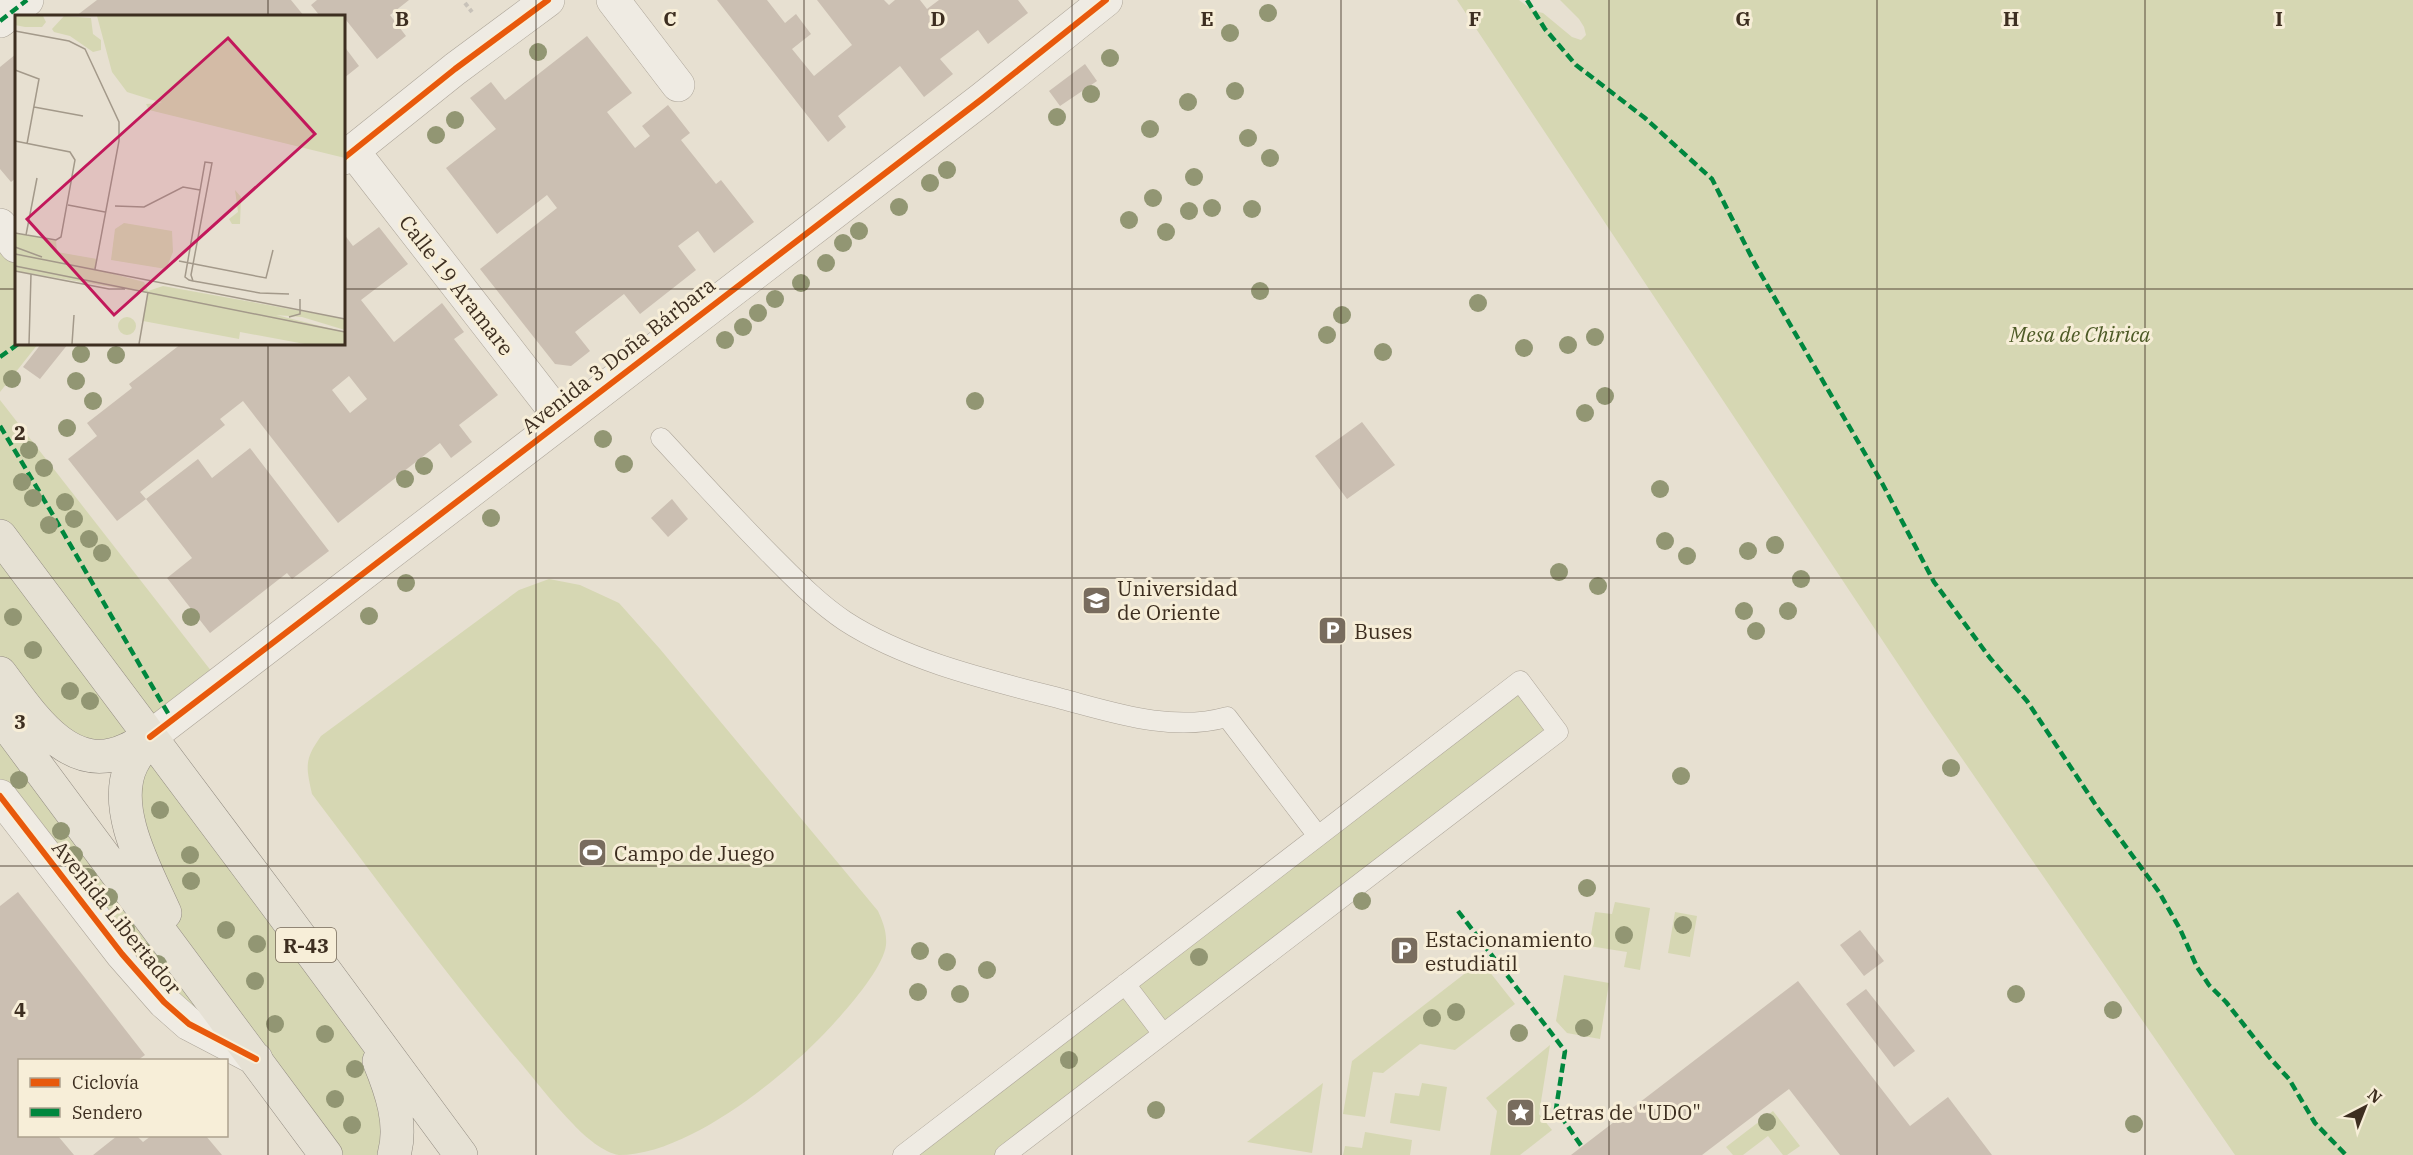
<svg xmlns="http://www.w3.org/2000/svg" width="2413" height="1155" viewBox="0 0 2413 1155" font-family="'IBM Plex Serif',serif">
<style>
.green{fill:#d6d7b3}
.building{fill:#cbbfb2;fill-rule:evenodd}
.lines{fill:none;stroke-linecap:round;stroke-linejoin:round}
.lane-casing{stroke:#ada599;stroke-width:21}
.street-casing{stroke:#ada599;stroke-width:34}
.primary-casing{stroke:#928b80;stroke-width:34}
.path{stroke:#c8c2b9;stroke-width:4;stroke-dasharray:4.5 3;stroke-linecap:butt}
.lane{stroke:#efebe3;stroke-width:20}
.street{stroke:#efebe3;stroke-width:33}
.primary{stroke:#e6e1d4;stroke-width:33}
.quiet{stroke:#00873e;stroke-width:4.5;stroke-dasharray:9 4.5;stroke-linecap:butt}
.cycleway-casing{stroke:#f7eed8;stroke-width:10}
.cycleway{stroke:#e8590c;stroke-width:6}
.tree{fill:#929673}
.grid{fill:none;stroke:#3d2e20;stroke-width:1.5;stroke-opacity:0.55}
.labels{text-anchor:middle;dominant-baseline:central;stroke-width:6;stroke-linejoin:round;paint-order:stroke}
.shield{fill:#f7eed8;stroke:#756857;stroke-width:1.5}
.shield-label{font-size:20px;font-weight:bold;fill:#3d2e20}
.street-label{font-size:21px;fill:#3d2e20;stroke:#f7eed8}
.park-label{font-size:21px;font-style:italic;fill:#4d5a26;stroke:#f7eed8}
.poi-label{font-size:21px;fill:#3d2e20;stroke:#f7eed8;text-anchor:start}
.inset-road{fill:none;stroke:#a3998a;stroke-width:1.5}
.view{fill:#c2185b;fill-opacity:0.15;stroke:#c2185b;stroke-width:3}
.inset-edge{fill:none;stroke:#3d2e20;stroke-width:3}
.grid-label{font-size:20px;text-anchor:middle;font-weight:bold;fill:#3d2e20;stroke:#f7eed8;stroke-width:6;stroke-linejoin:round;paint-order:stroke}
</style>
<rect width="100%" height="100%" fill="#e7e0d1"/>
<!-- green -->
<path class="green" d="M1457 0H1519L1534 11 1543 13 1572 37 1581 40 1586 35 1584 27 1579 19 1560 0H2413V1155H2235L1928 709Z
M0 228 16 249V344H38L0 392Z
M0 400 219 681 150 733 0 534Z
M0 536 366 1027 394 1155H326L256 1059 189 1024 0 796V716L128 886 134 844 131 765 88 756 0 673Z
M549 579 580 585 619 603 660 649 878 911C883 922 887 932 886 945 883 971 837 1021 818 1040 774 1084 685 1155 619 1155 604 1153 584 1136 574 1125 552 1103 533 1077 512 1053 442 969 378 881 312 794 306 766 304 760 321 736L519 590Z
M1518 685 1554 731 1164 1029 1130 985Z
M1615 902 1650 908 1640 970 1624 967 1627 952 1589 946 1595 912 1612 914Z
M1675 912 1697 916 1690 957 1668 953Z
M1481 961 1515 1004 1455 1050 1420 1044 1383 1073 1373 1072 1365 1117 1343 1114 1352 1061Z
M1564 975 1609 983 1600 1039 1567 1033 1556 1021Z
M1125 989 1158 1033 998 1155H909Z
M1550 1045 1539 1114 1552 1130 1520 1155H1490L1497 1111 1486 1098Z
M1323 1083 1312 1153 1247 1142Z
M1422 1083 1447 1087 1440 1131 1390 1123 1395 1093 1419 1096Z
M1773 1111 1800 1146 1787 1155H1783L1768 1136 1743 1155H1733L1726 1147Z
M1365 1132 1412 1140 1410 1155H1343L1345 1146 1362 1148Z"/>
<!-- building -->
<path class="building" d="M97 0H291L304 16H76Z
M317 0H409L390 15 406 36 377 59 346 20 344 22V16H320L311 5Z
M717 0H767L785 23 796 14 811 34 792 49 814 76 852 45 817 0H884L889 5 895 0H920L927 9 939 0H1018L1028 13 988 44 978 30 940 59 953 74 924 97 900 66 838 116 846 127 828 142Z
M587 36 632 93 607 112 635 148 650 136 642 126 668 105 690 133 681 140 716 184 721 180 754 222 714 253 698 231 678 246 696 270 640 314 624 294 575 332 590 351 571 366 555 364 480 269 557 208 547 195 497 234 446 168 496 129 470 98 491 82 505 100Z
M344 46 359 66 344 78Z
M16 54V178L11 182 0 169V67Z
M1085 64 1097 81 1060 106 1049 91Z
M379 227 408 264 361 300 394 342 442 303 464 332 454 339 498 395 459 425 472 442 451 458 440 443 338 523 243 401 220 419 225 425 140 492 146 499 117 521 68 459 97 436 87 423 132 388 129 384 181 344H344V234L353 246ZM349 376 367 399 350 413 332 390Z
M41 344H68L40 379 23 367Z
M1362 422 1395 465 1347 499 1315 456Z
M250 448 329 551 292 579 287 573 210 633 167 578 192 558 146 499 198 459 212 478Z
M672 499 688 519 668 537 651 518Z
M18 892 145 1055 138 1060H20V1136H58L74 1155H0V906Z
M1860 930 1884 961 1864 976 1840 945Z
M1798 981 1910 1126 1948 1097 1992 1155H1840L1789 1089 1702 1155H1571Z
M1866 989 1915 1051 1894 1067 1846 1004Z
M117 1136H137L143 1142 151 1136H206L222 1155H93Z"/>
<g class="lines">
<defs>
<path id="lane" d="M661 438C698 478 735 519 773 557 795 579 818 603 845 621 908 662 993 681 1066 700 1118 714 1174 732 1227 717L1318 836
M1125 984 1163 1034
M903 1155 1520 681 1558 732 1005 1155"/>
<path id="street" d="M613 0 678 85
M0 21 27 0
M353 151 562 420
M344 158 455 69 548 0
M0 225 16 246
M150 737 982 99 1106 0
M0 796 122 954 164 1002 189 1024 256 1059"/>
<path id="primary" d="M0 536 275 903 461 1155
M0 673C29 711 68 777 126 750 134 747 142 741 150 737
M0 716 326 1155
M150 737C144 745 137 754 132 764 110 808 147 872 165 913
M379 1061C391 1090 403 1124 394 1155"/>
</defs>
<!-- lane casing -->
<use href="#lane" class="lane-casing"/>
<!-- street casing -->
<use href="#street" class="street-casing"/>
<!-- primary casing -->
<use href="#primary" class="primary-casing"/>
<!-- path -->
<path class="path" d="M465 3 472 12"/>
<!-- lane -->
<use href="#lane" class="lane"/>
<!-- street -->
<use href="#street" class="street"/>
<!-- primary -->
<use href="#primary" class="primary"/>
<!-- quiet -->
<path class="quiet" d="M1527 0 1545 29 1576 65 1645 118 1712 179 1755 264 1882 483 1934 582 1990 658 2027 701 2097 807 2159 892 2180 929 2197 967 2209 985 2226 1002 2270 1058 2289 1079 2315 1123 2346 1155
M0 21 27 0
M0 357 18 344
M0 426C59 523 114 622 172 720
M1458 911 1565 1051 1556 1109 1582 1147"/>
<defs>
<path id="cycleway" d="M344 158 455 69 548 0
M150 737 982 99 1106 0
M0 796 122 954 164 1002 189 1024 256 1059"/>
</defs>
<!-- cycleway casing -->
<use href="#cycleway" class="cycleway-casing"/>
<!-- cycleway -->
<use href="#cycleway" class="cycleway"/>
</g>
<!-- trees -->
<g class="tree">
<circle cx="1268" cy="13" r="9"/>
<circle cx="1230" cy="33" r="9"/>
<circle cx="538" cy="52" r="9"/>
<circle cx="1110" cy="58" r="9"/>
<circle cx="1235" cy="91" r="9"/>
<circle cx="1091" cy="94" r="9"/>
<circle cx="1188" cy="102" r="9"/>
<circle cx="1057" cy="117" r="9"/>
<circle cx="455" cy="120" r="9"/>
<circle cx="1150" cy="129" r="9"/>
<circle cx="436" cy="135" r="9"/>
<circle cx="1248" cy="138" r="9"/>
<circle cx="1270" cy="158" r="9"/>
<circle cx="947" cy="170" r="9"/>
<circle cx="1194" cy="177" r="9"/>
<circle cx="930" cy="183" r="9"/>
<circle cx="1153" cy="198" r="9"/>
<circle cx="899" cy="207" r="9"/>
<circle cx="1212" cy="208" r="9"/>
<circle cx="1252" cy="209" r="9"/>
<circle cx="1189" cy="211" r="9"/>
<circle cx="1129" cy="220" r="9"/>
<circle cx="859" cy="231" r="9"/>
<circle cx="1166" cy="232" r="9"/>
<circle cx="843" cy="243" r="9"/>
<circle cx="826" cy="263" r="9"/>
<circle cx="801" cy="283" r="9"/>
<circle cx="1260" cy="291" r="9"/>
<circle cx="775" cy="299" r="9"/>
<circle cx="1478" cy="303" r="9"/>
<circle cx="758" cy="313" r="9"/>
<circle cx="1342" cy="315" r="9"/>
<circle cx="743" cy="327" r="9"/>
<circle cx="1327" cy="335" r="9"/>
<circle cx="1595" cy="337" r="9"/>
<circle cx="725" cy="340" r="9"/>
<circle cx="1568" cy="345" r="9"/>
<circle cx="1524" cy="348" r="9"/>
<circle cx="1383" cy="352" r="9"/>
<circle cx="81" cy="354" r="9"/>
<circle cx="116" cy="355" r="9"/>
<circle cx="12" cy="379" r="9"/>
<circle cx="76" cy="381" r="9"/>
<circle cx="1605" cy="396" r="9"/>
<circle cx="93" cy="401" r="9"/>
<circle cx="975" cy="401" r="9"/>
<circle cx="1585" cy="413" r="9"/>
<circle cx="67" cy="428" r="9"/>
<circle cx="603" cy="439" r="9"/>
<circle cx="29" cy="450" r="9"/>
<circle cx="624" cy="464" r="9"/>
<circle cx="424" cy="466" r="9"/>
<circle cx="44" cy="468" r="9"/>
<circle cx="405" cy="479" r="9"/>
<circle cx="22" cy="482" r="9"/>
<circle cx="1660" cy="489" r="9"/>
<circle cx="33" cy="498" r="9"/>
<circle cx="65" cy="502" r="9"/>
<circle cx="491" cy="518" r="9"/>
<circle cx="74" cy="519" r="9"/>
<circle cx="49" cy="525" r="9"/>
<circle cx="89" cy="539" r="9"/>
<circle cx="1665" cy="541" r="9"/>
<circle cx="1775" cy="545" r="9"/>
<circle cx="1748" cy="551" r="9"/>
<circle cx="102" cy="553" r="9"/>
<circle cx="1687" cy="556" r="9"/>
<circle cx="1559" cy="572" r="9"/>
<circle cx="1801" cy="579" r="9"/>
<circle cx="406" cy="583" r="9"/>
<circle cx="1598" cy="586" r="9"/>
<circle cx="1744" cy="611" r="9"/>
<circle cx="1788" cy="611" r="9"/>
<circle cx="369" cy="616" r="9"/>
<circle cx="13" cy="617" r="9"/>
<circle cx="191" cy="617" r="9"/>
<circle cx="1756" cy="631" r="9"/>
<circle cx="33" cy="650" r="9"/>
<circle cx="70" cy="691" r="9"/>
<circle cx="90" cy="701" r="9"/>
<circle cx="1951" cy="768" r="9"/>
<circle cx="1681" cy="776" r="9"/>
<circle cx="19" cy="780" r="9"/>
<circle cx="160" cy="810" r="9"/>
<circle cx="61" cy="831" r="9"/>
<circle cx="74" cy="855" r="9"/>
<circle cx="190" cy="855" r="9"/>
<circle cx="88" cy="877" r="9"/>
<circle cx="191" cy="881" r="9"/>
<circle cx="1587" cy="888" r="9"/>
<circle cx="109" cy="897" r="9"/>
<circle cx="1362" cy="901" r="9"/>
<circle cx="1683" cy="925" r="9"/>
<circle cx="126" cy="929" r="9"/>
<circle cx="226" cy="930" r="9"/>
<circle cx="1624" cy="935" r="9"/>
<circle cx="257" cy="944" r="9"/>
<circle cx="143" cy="951" r="9"/>
<circle cx="920" cy="951" r="9"/>
<circle cx="1199" cy="957" r="9"/>
<circle cx="947" cy="962" r="9"/>
<circle cx="158" cy="964" r="9"/>
<circle cx="987" cy="970" r="9"/>
<circle cx="255" cy="981" r="9"/>
<circle cx="918" cy="992" r="9"/>
<circle cx="960" cy="994" r="9"/>
<circle cx="2016" cy="994" r="9"/>
<circle cx="2113" cy="1010" r="9"/>
<circle cx="1456" cy="1012" r="9"/>
<circle cx="1432" cy="1018" r="9"/>
<circle cx="275" cy="1024" r="9"/>
<circle cx="1584" cy="1028" r="9"/>
<circle cx="1519" cy="1033" r="9"/>
<circle cx="325" cy="1034" r="9"/>
<circle cx="1069" cy="1060" r="9"/>
<circle cx="355" cy="1069" r="9"/>
<circle cx="335" cy="1099" r="9"/>
<circle cx="1156" cy="1110" r="9"/>
<circle cx="1767" cy="1122" r="9"/>
<circle cx="2134" cy="1124" r="9"/>
<circle cx="352" cy="1125" r="9"/>
</g>
<!-- grid -->
<path class="grid" d="M268 0V16M536 0V1155M804 0V1155M1072 0V1155M1341 0V1155M1609 0V1155M1877 0V1155M2145 0V1155M0 289H16M344 289H2413M268 344V1155M0 578H2413M0 866H2413"/>
<!-- icons -->
<defs>
<symbol id="university-square" viewBox="-11 -11 22 22"><rect x="-9" y="-9" width="18" height="18" rx="4" fill="#786c5e" stroke="#f7eed8"/><path d="M0-5L7-2L0 1L-7-2ZM-4 1L0 2.5L4 1V4Q0 6-4 4Z" fill="#fff"/></symbol>
<symbol id="parking-square" viewBox="-11 -11 22 22"><rect x="-9" y="-9" width="18" height="18" rx="4" fill="#786c5e" stroke="#f7eed8"/><path d="M-3.5-5.5H1a3.5 3.5 0 0 1 0 7H-1V5.5H-3.5ZM-1-3.4V-.6H.8a1.4 1.4 0 0 0 0-2.8Z" fill="#fff"/></symbol>
<symbol id="stadium-square" viewBox="-11 -11 22 22"><rect x="-9" y="-9" width="18" height="18" rx="4" fill="#786c5e" stroke="#f7eed8"/><path d="M0-5a6.5 5 0 1 0 0 10a6.5 5 0 1 0 0-10ZM-3.5-1.8h7v3.6h-7Z" fill="#fff"/></symbol>
<symbol id="sight-square" viewBox="-11 -11 22 22"><rect x="-9" y="-9" width="18" height="18" rx="4" fill="#786c5e" stroke="#f7eed8"/><path d="M0-6L1.8-2.2L6-1.7L2.9 1.2L3.7 5.4L0 3.3L-3.7 5.4L-2.9 1.2L-6-1.7L-1.8-2.2Z" fill="#fff"/></symbol>
</defs>
<g fill-rule="evenodd">
<use href="#university-square" x="1080" y="584" width="33" height="33"/>
<use href="#parking-square" x="1316" y="614" width="33" height="33"/>
<use href="#stadium-square" x="576" y="836" width="33" height="33"/>
<use href="#parking-square" x="1388" y="934" width="33" height="33"/>
<use href="#sight-square" x="1504" y="1096" width="33" height="33"/>
</g>
<g class="labels">
<!-- shield labels -->
<rect class="shield" x="276" y="928" width="60" height="34" rx="4.5"/>
<g class="shield-label">
<text x="306" y="945">R-43</text>
</g>
<!-- street labels -->
<g class="street-label">
<text transform="translate(457 285) rotate(52)">Calle 19 Aramare</text>
<text transform="translate(618 355) rotate(-38)">Avenida 3 Doña Bárbara</text>
<text transform="translate(117 917) rotate(51)">Avenida Libertador</text>
</g>
<!-- park labels -->
<g class="park-label">
<text x="2080" y="334">Mesa de Chirica</text>
</g>
<!-- poi labels -->
<g class="poi-label">
<text x="1117" y="588">Universidad<tspan x="1117" dy="24">de Oriente</tspan></text>
<text x="1354" y="631">Buses</text>
<text x="614" y="853">Campo de Juego</text>
<text x="1425" y="939">Estacionamiento<tspan x="1425" dy="24">estudiatil</tspan></text>
<text x="1542" y="1112">Letras de "UDO"</text>
</g>
</g>
<!-- overview -->
<g transform="translate(15 15)">
<rect width="330" height="330" fill="#e7e0d1"/>
<path d="M0 1H28L31 7 27 12H10L0 10ZM49 1 76 3 78 19 86 25V35L78 37 55 21 39 17 37 14ZM82 1H330V143L134 95 131 89 147 88 112 77 97 57ZM220 175 226 182 225 209H217L214 204 223 197ZM109 208 157 216 158 237 151 254 96 245 100 214ZM0 218 41 225 42 237 82 244 80 254 129 267 133 276 148 271 330 304V315L287 302 261 300 330 317V329H290L225 317 224 324 128 306 133 278 0 256ZM103 311a9 9 0 1 1 18 0a9 9 0 1 1-18 0Z" fill="#d6d7b3"/>
<path class="inset-road" d="M0 16 54 26 70 34 104 107V126L80 254M0 55 24 64 12 129M19 92 68 101M0 126 55 137 60 145 46 222 41 225 0 218M53 190 90 197M100 191 129 192 168 172 185 175M11 220 22 163M0 232 27 242M0 239 330 304M164 246 251 263 258 235M0 251 330 317M0 256 94 274H110M178 266 176 260 197 148 190 147 170 262 174 265 178 266 184 267 245 278 274 279M274 302 285 299V284M14 329 16 259M57 329 59 300M124 329 133 277"/>
<path class="view" d="M213 23 300 119 99 300 12 204Z"/>
<rect width="330" height="330" class="inset-edge"/>
</g>
<g class="grid-label">
<text x="402" y="26">B</text>
<text x="670" y="26">C</text>
<text x="938" y="26">D</text>
<text x="1207" y="26">E</text>
<text x="1475" y="26">F</text>
<text x="1743" y="26">G</text>
<text x="2011" y="26">H</text>
<text x="2279" y="26">I</text>
<text x="20" y="440">2</text>
<text x="20" y="729">3</text>
<text x="20" y="1017">4</text>
</g>
<!-- legend -->
<rect x="18" y="1059" width="210" height="78" fill="#f7eed8" stroke="#ada18e" stroke-width="1.5"/>
<rect x="30" y="1078" width="30" height="9" fill="#e8590c" stroke="#ada18e" stroke-width="1.5"/>
<text x="72" y="1089" font-size="18" fill="#3d2e20">Ciclovía</text>
<rect x="30" y="1108" width="30" height="9" fill="#00873e" stroke="#ada18e" stroke-width="1.5"/>
<text x="72" y="1119" font-size="18" fill="#3d2e20">Sendero</text>
<!-- north arrow -->
<g transform="translate(2365 1107) rotate(42)" stroke="#f7eed8" stroke-width="4.5" paint-order="stroke">
<path d="M0-4.5L10 22L0 15L-10 22Z" fill="#3d2e20"/>
<text y="-9" font-size="16" font-weight="bold" text-anchor="middle" fill="#3d2e20">N</text>
</g>
</svg>
